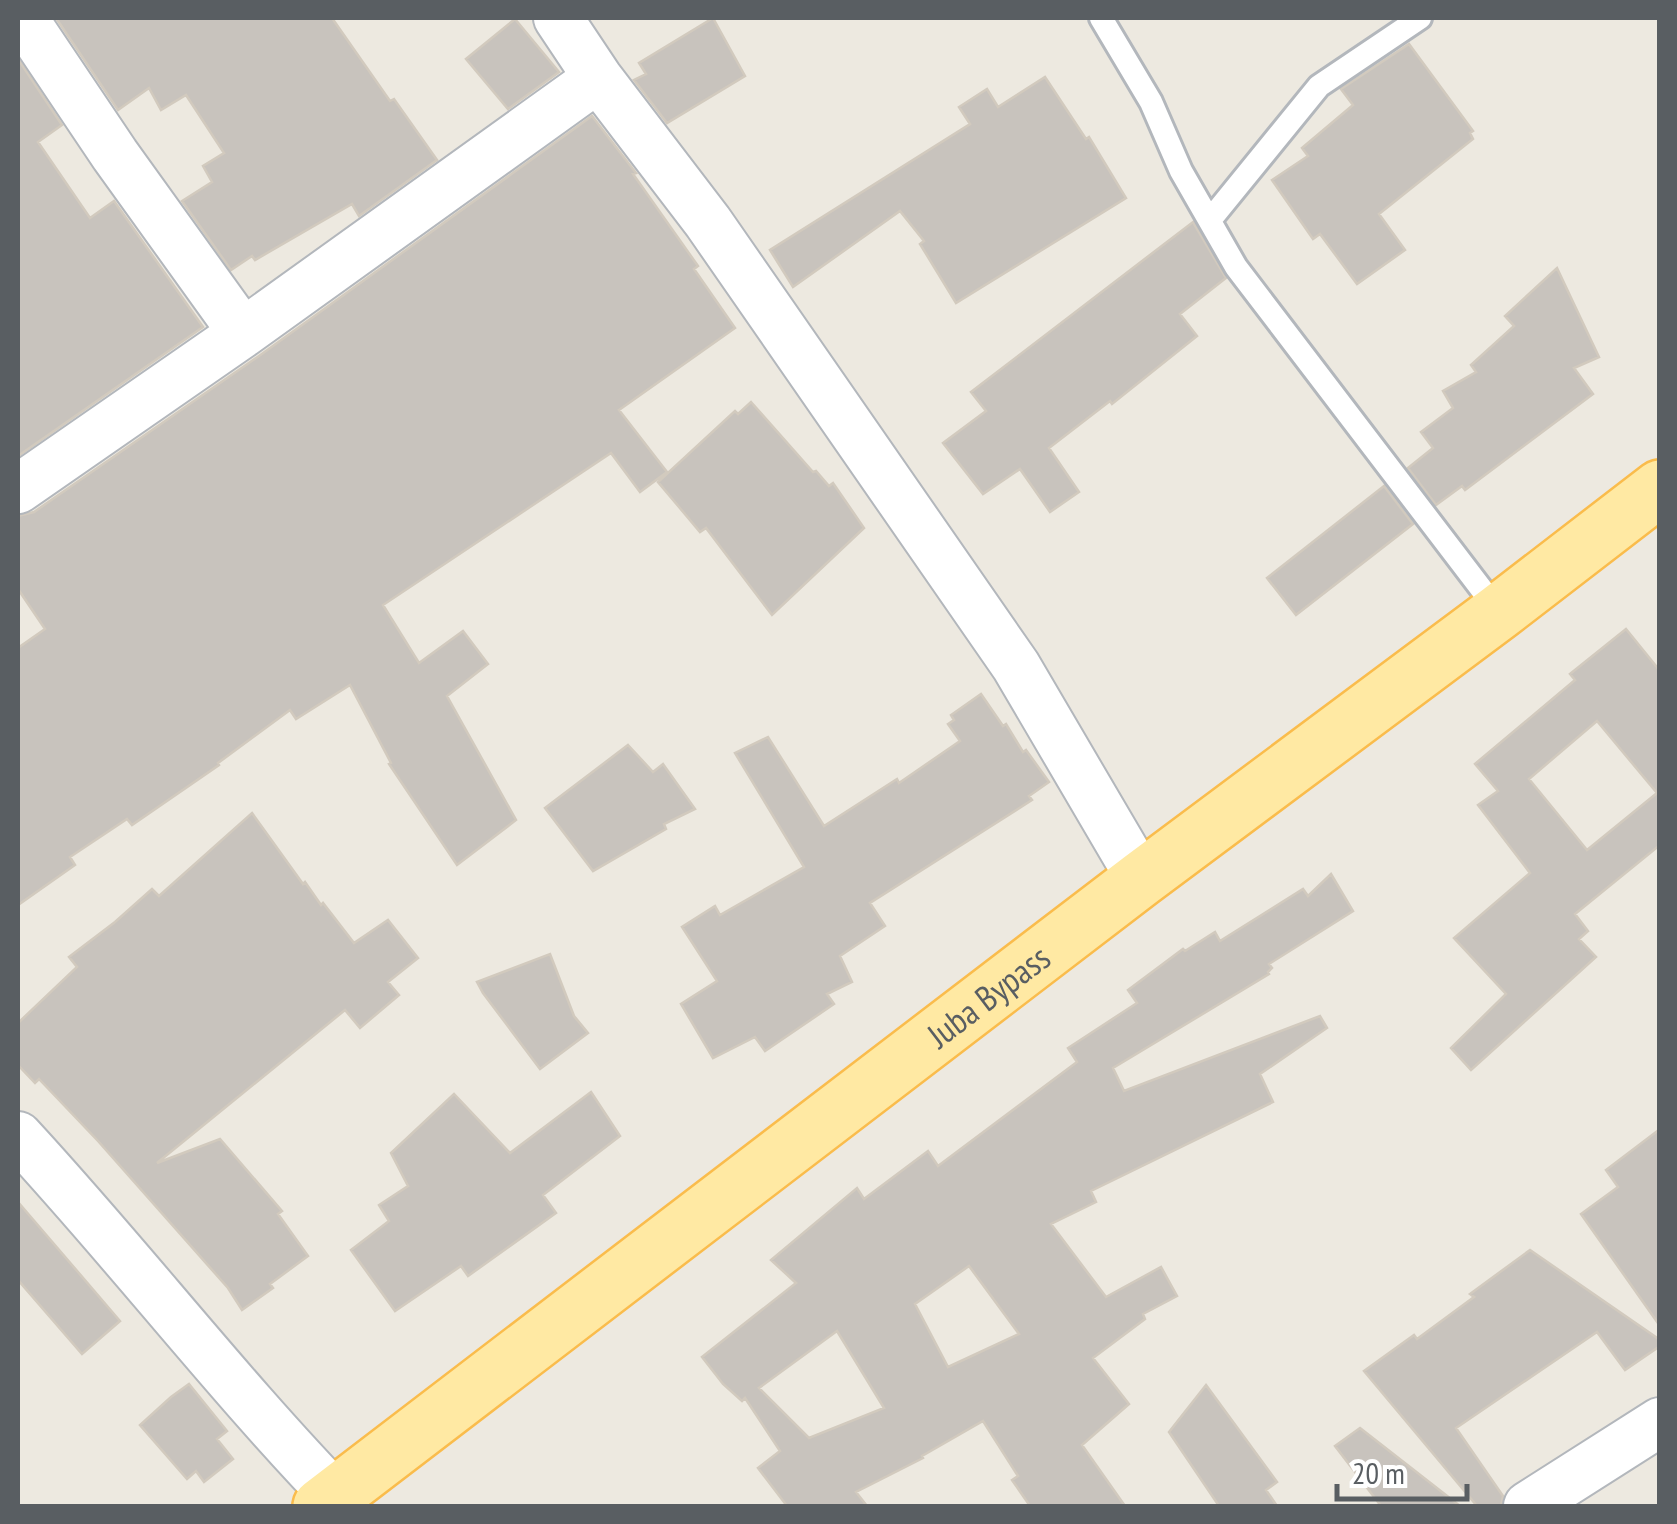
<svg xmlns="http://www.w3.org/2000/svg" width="1677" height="1524" viewBox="0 0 1677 1524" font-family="'PT Sans Narrow',sans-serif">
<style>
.building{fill:#c8c3bd;stroke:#d2cabe;stroke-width:2.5;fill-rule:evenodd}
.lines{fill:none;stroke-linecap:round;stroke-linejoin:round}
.lane-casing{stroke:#b3b7bc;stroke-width:28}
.street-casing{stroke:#b3b7bc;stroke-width:52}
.primary-casing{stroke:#fabc4c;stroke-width:60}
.lane{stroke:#fff;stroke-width:22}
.street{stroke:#fff;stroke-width:48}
.primary{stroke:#ffe9a3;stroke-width:55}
.labels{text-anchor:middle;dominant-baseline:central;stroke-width:10;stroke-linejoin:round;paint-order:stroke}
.street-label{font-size:35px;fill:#595e62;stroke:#fff}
</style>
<rect width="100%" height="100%" fill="#ede9e0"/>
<!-- building -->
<path class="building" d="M56 18H332L390 101 394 99 437 160 359 216 352 204 255 260 252 256 231 270 182 201 212 182 203 166 224 153 186 95 161 110 149 88 118 110Z
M713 18 745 76 667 123 634 80 646 74 639 63Z
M515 19 559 72 508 109 466 59Z
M1409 44 1473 131 1470 133 1473 139 1379 214 1405 250 1357 284 1320 234 1313 239 1272 180 1308 156 1302 148 1353 105 1341 89Z
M18 59 62 125 38 142 90 218 114 201 203 327 18 456Z
M1045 77 1086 139 1089 137 1126 198 956 303 920 244 924 241 900 211 793 287 770 250 970 124 959 107 987 89 998 107Z
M592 116 636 173 633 174 698 266 694 269 735 328 619 410 667 472 640 492 611 453 383 605 419 663 463 631 488 664 447 696 516 820 457 865 389 764 391 763 350 685 296 719 290 710 218 763 219 765 132 825 127 819 70 857 75 865 18 905V648L45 629 18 589V516L34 512 259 356Z
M1193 222 1226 278 1180 314 1197 336 1112 404 1110 401 1049 448 1079 492 1050 512 1020 469 983 494 943 443 986 411 971 392Z
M1557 268 1599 357 1574 368 1593 394 1465 490 1462 486 1436 505 1408 468 1433 448 1421 432 1453 408 1443 391 1476 372 1471 365 1514 326 1505 316Z
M751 402 813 472 816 471 829 486 833 483 864 528 772 615 706 528 700 532 658 482 735 411 738 414Z
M1384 486 1413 524 1296 615 1267 578Z
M1626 629 1660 671V845L1575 914 1588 931 1579 939 1596 957 1471 1070 1451 1048 1506 994 1454 938 1530 873 1478 805 1498 791 1475 764 1575 680 1570 674ZM1597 721 1657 793 1587 850 1529 779Z
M981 694 1003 726 1006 724 1023 752 1026 750 1049 782 1029 796 1032 800 870 903 885 926 840 956 852 982 827 994 834 1004 765 1051 755 1037 713 1058 681 1004 717 981 682 927 715 906 720 915 804 867 735 753 768 737 824 826 897 779 899 783 960 741 948 724 954 720 951 715Z
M628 745 653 772 663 764 695 809 664 824 666 829 593 871 545 808Z
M252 813 303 884 305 882 321 905 323 903 354 943 388 920 418 958 388 982 399 995 360 1028 345 1010 157 1163 220 1139 282 1211 278 1214 308 1256 270 1284 273 1288 242 1310 228 1288 98 1141 39 1079 35 1083 18 1065V1023L77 967 69 957 115 922 152 889 159 896Z
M1331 874 1353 911 1269 964 1272 968 1268 972 1269 974 1113 1068 1124 1091 1320 1016 1327 1028 1260 1074 1273 1102 1091 1191 1096 1202 1051 1224 1106 1297 1161 1267 1177 1296 1143 1314 1145 1319 1093 1358 1129 1404 1082 1445 1125 1506H1030L1012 1480 1018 1476 983 1421 922 1456 923 1458 856 1492 867 1506H787L758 1468 780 1451 745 1398 742 1401 723 1384 702 1357 796 1283 771 1260 857 1188 864 1199 928 1151 938 1166 1077 1062 1068 1048 1137 1003 1128 990 1183 949 1185 951 1215 932 1220 941 1303 889 1308 896ZM969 1266 1019 1334 948 1367 915 1304ZM837 1331 884 1408 809 1438 759 1388Z
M550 954 574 1016 588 1033 540 1069 483 993 477 982Z
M591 1092 620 1136 543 1195 556 1213 468 1276 461 1266 395 1311 351 1250 389 1221 379 1205 408 1186 391 1153 454 1094 510 1153Z
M1660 1129V1326L1581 1214 1618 1187 1606 1170Z
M18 1202 120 1321 82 1354 18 1280Z
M1530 1250 1660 1340V1346L1625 1370 1597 1332 1456 1428 1503 1496 1501 1506H1477L1364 1371 1414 1335 1417 1339 1474 1297 1470 1294Z
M189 1384 227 1431 217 1439 233 1459 204 1482 196 1471 187 1479 140 1425 171 1397Z
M1206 1385 1277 1482 1266 1490 1277 1506H1219L1169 1432Z
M1360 1428 1460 1506H1381L1335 1446Z"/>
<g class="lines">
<defs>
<path id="lane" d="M1101 18 1151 102 1181 171 1236 267 1499 612
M1210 220 1319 86 1420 18"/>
<path id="street" d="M23 18 115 155 243 333
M558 18 598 78 708 222 1016 666 1141 879
M18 489 243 333 598 78
M18 1136C130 1257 230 1388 345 1506
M1528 1506 1660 1422"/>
<g id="primary">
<path id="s1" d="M321 1506 1141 879 1499 612 1660 488"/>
</g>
</defs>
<!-- lane casing -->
<use href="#lane" class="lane-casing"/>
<!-- street casing -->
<use href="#street" class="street-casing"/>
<!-- primary casing -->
<use href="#primary" class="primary-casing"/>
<!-- lane -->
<use href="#lane" class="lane"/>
<!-- street -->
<use href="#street" class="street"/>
<!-- primary -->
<use href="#primary" class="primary"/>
</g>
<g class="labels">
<!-- street labels -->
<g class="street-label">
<text stroke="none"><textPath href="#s1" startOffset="840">Juba Bypass</textPath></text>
</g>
</g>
<!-- border -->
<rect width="1677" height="1524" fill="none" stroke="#595e62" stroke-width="40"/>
<!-- scale -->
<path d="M1337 1484v15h130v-15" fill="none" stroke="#595e62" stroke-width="5"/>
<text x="1352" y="1484" font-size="30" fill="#595e62" stroke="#ffffff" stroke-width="8" paint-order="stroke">20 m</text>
</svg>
